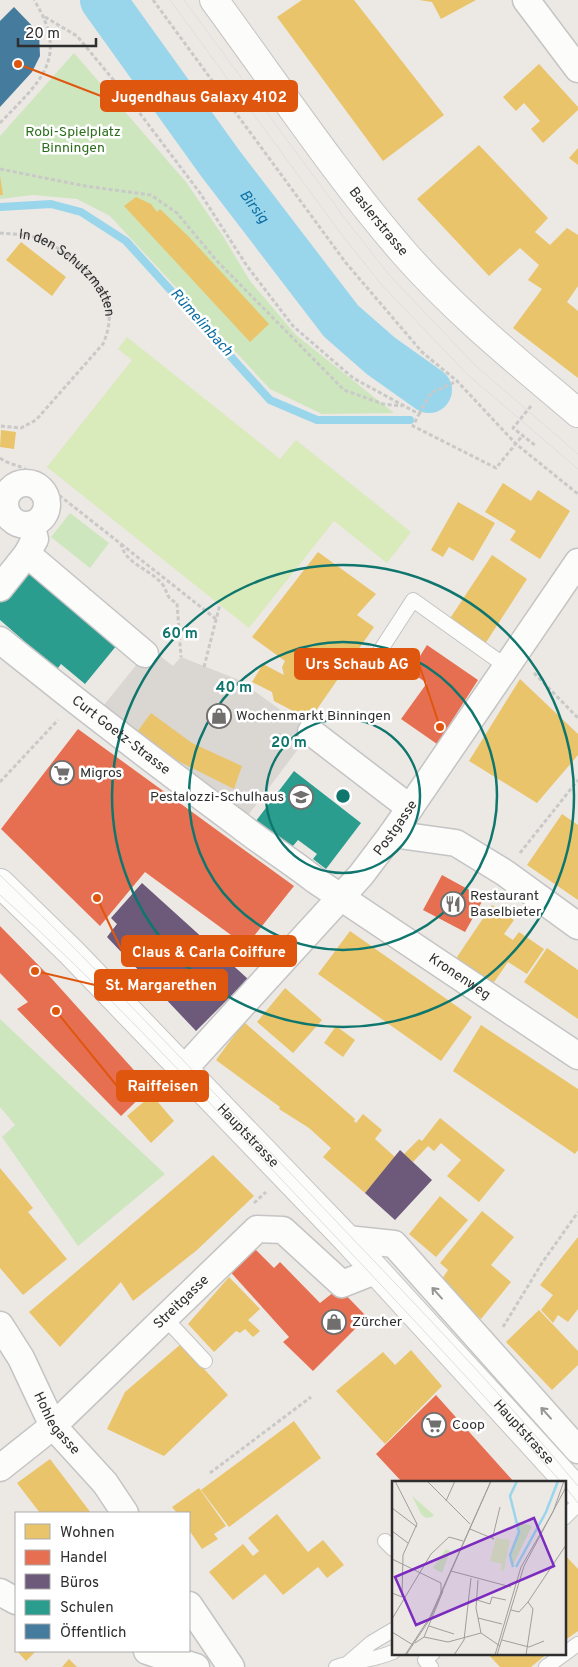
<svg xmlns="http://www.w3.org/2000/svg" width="578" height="1667" viewBox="0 0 578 1667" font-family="Overpass,sans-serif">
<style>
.green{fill:#cee6be}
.pitch{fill:#d9eabb}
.plaza{fill:#dad6d2}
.homes{fill:#e9c46a}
.shops{fill:#e76f51}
.offices{fill:#6d597a}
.schools{fill:#2a9d8f}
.public{fill:#457b9d}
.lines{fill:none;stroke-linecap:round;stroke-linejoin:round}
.stream{stroke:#99d6ec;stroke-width:8}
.river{stroke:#99d6ec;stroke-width:46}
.lane-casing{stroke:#c5c4c5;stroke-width:16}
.street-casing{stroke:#c5c4c5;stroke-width:29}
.secondary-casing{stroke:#c5c4c5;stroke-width:30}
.path{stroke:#c9c9c8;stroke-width:3;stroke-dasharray:4 2.5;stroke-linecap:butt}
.lane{stroke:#fcfcfb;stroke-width:14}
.street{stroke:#fcfcfb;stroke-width:26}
.secondary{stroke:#fcfcfb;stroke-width:28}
.tram{stroke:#dfdfe1;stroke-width:1}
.oneway{stroke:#959594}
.ring{fill:none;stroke:#0f766e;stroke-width:2.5}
.labels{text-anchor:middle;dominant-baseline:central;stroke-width:5;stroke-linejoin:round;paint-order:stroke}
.park-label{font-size:14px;fill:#2c6e1b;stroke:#fff}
.street-label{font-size:14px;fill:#2e2e2e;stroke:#fff}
.poi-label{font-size:14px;fill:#2e2e2e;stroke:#fff;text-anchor:start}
.water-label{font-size:15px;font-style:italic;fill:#0d6fa3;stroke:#fff}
.inset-river{fill:none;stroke:#99d6ec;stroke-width:2.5}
.inset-road{fill:none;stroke:#a09e9b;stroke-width:1}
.view{fill:#7b2cbf;fill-opacity:0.15;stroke:#7b2cbf;stroke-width:2.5}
.inset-edge{fill:none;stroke:#2e2e2e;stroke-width:2.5}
.centre{fill:#0f766e;stroke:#fff;stroke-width:2.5}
.ring-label{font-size:15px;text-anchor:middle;font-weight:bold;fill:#0f766e;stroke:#fff;stroke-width:5;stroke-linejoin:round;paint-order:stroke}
.leader{fill:none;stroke:#df570e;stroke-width:2}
.callout-dot{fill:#df570e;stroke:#fff;stroke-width:2}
.callout{fill:#df570e;stroke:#df570e;stroke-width:2}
.callout-label{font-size:15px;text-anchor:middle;font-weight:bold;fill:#fff}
</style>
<rect width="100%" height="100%" fill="#ece8e4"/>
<!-- green -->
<path class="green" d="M74 53 186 182 223 236 250 281 296 335 394 413 322 414 270 389 110 216 77 199 33 195 0 199V136Z
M70 513 109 543 90 568 51 537Z
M0 1019 165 1174 78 1246 2 1137 15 1125 0 1107Z"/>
<!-- pitch -->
<path class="pitch" d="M127 337 280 459 296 440 411 532 387 563 334 521 249 628 47 467 132 360 118 349Z"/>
<!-- plaza -->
<path class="plaza" d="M150 648 173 666 181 657 239 680 311 732 240 826 95 716Z"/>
<!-- homes -->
<path class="homes" d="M302 0H354L444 115 383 161 277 17Z
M419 0H476L441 19 432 2Z
M539 64 578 107V110L543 143 531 129 540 121 524 103 516 111 503 97Z
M479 145 548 218 535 232 550 245 567 228 578 235V286L567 302 578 311V378L513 328 542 289 528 280 539 265 520 248 489 276 417 199Z
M578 148V165L569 158Z
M0 176 3 195H0Z
M136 197 151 204 157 212 160 209 189 237 269 324 250 342 124 206Z
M21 242 66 277 52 296 6 260Z
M1 430 16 432 14 449 0 447Z
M503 483 531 501 538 490 570 511 540 559 510 540 516 531 485 512Z
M458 502 495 523 473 561 449 547 443 557 431 550Z
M318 552 376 594 357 615 374 627 306 725 290 716 295 712 274 701 272 692 252 682 263 664 284 675 282 667 285 661 252 637Z
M492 555 527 579 485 644 449 620Z
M520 679 578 734V755L537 803 469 761Z
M151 713 192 743 242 766 234 789 178 761 137 732Z
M562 814 578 825V900L527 865Z
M492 905 514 920 504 934 513 940 519 932 544 949 527 974 508 962 492 985 455 960Z
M350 931 472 1017 441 1061 318 974Z
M547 948 578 970V1019L524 982Z
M285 988 322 1020 293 1053 257 1022Z
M244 1022 355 1119 354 1121 356 1123 363 1114 382 1130 375 1139 395 1157 365 1193 323 1157 331 1148 309 1128 279 1109 280 1107 216 1060Z
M481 1025 578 1089V1150L575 1154 453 1071Z
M336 1026 355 1040 343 1057 324 1043Z
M152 1095 174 1121 151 1143 127 1116Z
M440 1118 505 1170 479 1202 447 1176 461 1160 441 1143 434 1151 428 1146 413 1162 404 1154 419 1139 422 1141Z
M213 1155 254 1196 197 1250 133 1301 121 1282 60 1347 29 1312Z
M0 1168 33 1208 28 1212 67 1259 23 1295 0 1268Z
M440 1196 468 1220 436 1257 409 1234Z
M482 1211 514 1237 491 1265 511 1282 481 1319 440 1282 448 1270 440 1263Z
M578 1237V1309L568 1322 558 1315 553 1323 541 1310 553 1295 540 1285Z
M229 1277 260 1309 248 1320 260 1331 253 1337 245 1329 240 1333 236 1331 214 1352 188 1324Z
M539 1310 578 1351V1365L552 1390 506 1342Z
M181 1344 228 1395 164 1456 107 1429 125 1392Z
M411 1350 442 1386 385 1444 336 1391 383 1352 395 1365Z
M294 1421 321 1458 229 1527 201 1490Z
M50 1459 91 1513H40L17 1483Z
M199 1488 226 1526 214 1534 218 1539 202 1549 189 1530V1513H177L172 1507Z
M277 1514 308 1552 323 1540 344 1565 327 1578 318 1567 283 1595 265 1574 233 1600 209 1572 243 1544 253 1556 259 1551 248 1538Z
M564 1554 578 1569V1631L564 1641Z
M17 1651H36L26 1661Z
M487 1653H548L531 1667H500Z
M69 1659 77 1667H62Z"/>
<!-- shops -->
<path class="shops" d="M427 645 478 680 437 744 401 719 427 683 410 672Z
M78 729 294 886 246 946 145 872 100 926 1 829Z
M442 875 484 898 465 932 423 910Z
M0 926 53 980 150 1088 121 1116 17 1009 28 1002 0 973Z
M251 1245 274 1268 280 1262 320 1303 339 1288 367 1317 313 1371 283 1342 289 1337 226 1267Z
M436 1395 514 1482H402L376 1454Z"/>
<!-- offices -->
<path class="offices" d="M142 883 248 979 196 1031 107 937 117 924 111 918Z
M400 1150 432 1180 395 1220 365 1193Z"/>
<!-- schools -->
<path class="schools" d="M25 568 117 645 85 684 61 664 55 672 20 644 23 640 0 620V598Z
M294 771 361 823 326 869 313 859 317 854 298 840 287 853 252 826Z"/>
<!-- public -->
<path class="public" d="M14 7 39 33 40 56 32 72 0 107V21Z"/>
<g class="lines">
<!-- stream -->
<path class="stream" d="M0 207 51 204 81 212 126 241 270 400 317 420H410"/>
<!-- river -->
<path class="river" id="s1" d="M103 0 220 163 341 321 381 356 429 390"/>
<defs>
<path id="lane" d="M376 657 413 600 507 667
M165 1318 205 1361
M564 1518 578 1504
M385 1541 393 1549
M348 1663 371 1643 393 1630
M336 1667C356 1660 372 1661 393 1652
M431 1667 425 1660 433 1653
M546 1667 578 1644"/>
<g id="street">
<path d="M526 0 578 69"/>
<circle cx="26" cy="504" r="21"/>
<path d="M31 525 35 539 27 554 145 654"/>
<path d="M0 588 27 554"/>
<path id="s3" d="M0 640C78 703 157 764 238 824 263 844 290 860 315 880L578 1056"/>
<path d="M311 732 410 808"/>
<path d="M392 834 456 843 505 873 578 926"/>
<path id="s4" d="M184 1069 361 875 392 834 578 562"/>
<path d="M347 1239 394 1244 578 1450"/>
<path id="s5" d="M0 1325 21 1358 53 1426 105 1483 125 1513"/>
<path id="s6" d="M0 1468 53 1426 257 1229 283 1230 342 1284 375 1271"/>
<path d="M0 1592 16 1601"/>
<path d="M189 1605 231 1667"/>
<path d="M147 1651 196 1667"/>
</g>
<g id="secondary">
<path id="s7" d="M214 0C276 84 337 176 405 254 457 313 518 362 578 413"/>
<path id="s8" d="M0 883 72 953 347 1239 578 1492"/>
</g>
</defs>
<!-- lane casing -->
<use href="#lane" class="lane-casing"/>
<!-- street casing -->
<use href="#street" class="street-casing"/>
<!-- secondary casing -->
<use href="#secondary" class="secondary-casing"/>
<!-- path -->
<g class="path">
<path d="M153 0 346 263 422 352 457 381 516 444 578 494"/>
<path d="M45 17 77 36 126 95 200 193 247 266 293 326 353 378 419 414 413 426 496 468 523 435"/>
<path d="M0 123C39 82 71 59 34 0"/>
<path d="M0 169 85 186 151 195 177 213 216 260 344 390 383 404 402 406"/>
<path id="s2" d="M0 233C11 234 24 234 34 237 60 244 102 280 108 306 111 320 108 332 103 344L36 420 21 428 0 426"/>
<path d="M531 406 513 428 536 446"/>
<path d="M419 414 431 393 457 381"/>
<path d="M0 458C15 469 28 462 34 484"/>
<path d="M46 497 60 496 121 544C126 565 151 569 163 585 168 593 166 598 177 603L181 657"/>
<path d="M121 544 216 619"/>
<path d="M204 667 220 604"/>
<path d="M534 673 578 718"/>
<path d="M0 782 58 720"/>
<path d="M520 853 578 780"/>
<path d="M254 1203 266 1192"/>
<path d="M503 1327 542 1263 578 1212"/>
<path d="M210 1473 311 1397"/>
</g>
<!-- lane -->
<use href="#lane" class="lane"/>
<!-- street -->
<use href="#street" class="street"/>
<!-- secondary -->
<use href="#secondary" class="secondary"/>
<!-- tram -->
<path class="tram" d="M170 0 339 231 380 283 468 375 578 469
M184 0 349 224 391 277 476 366 578 454
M0 875C109 980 211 1090 315 1199 404 1293 496 1386 578 1486
M0 895C100 984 190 1082 281 1179 376 1279 470 1379 561 1482
M564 1485 578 1503"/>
</g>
<!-- one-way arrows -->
<defs><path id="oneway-shaft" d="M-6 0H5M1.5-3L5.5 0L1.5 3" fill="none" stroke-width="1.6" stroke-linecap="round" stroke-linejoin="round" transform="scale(1.25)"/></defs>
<g class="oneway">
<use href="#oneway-shaft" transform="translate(437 1293) rotate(-132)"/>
<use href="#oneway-shaft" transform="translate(546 1413) rotate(-132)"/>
</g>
<!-- distance rings -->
<g class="ring">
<circle cx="343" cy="796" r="77"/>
<circle cx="343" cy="796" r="154"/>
<circle cx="343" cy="796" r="231"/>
</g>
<!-- icons -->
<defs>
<symbol id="shop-ring" viewBox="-11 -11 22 22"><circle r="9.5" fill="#fff" stroke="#706f6e" stroke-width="1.5"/><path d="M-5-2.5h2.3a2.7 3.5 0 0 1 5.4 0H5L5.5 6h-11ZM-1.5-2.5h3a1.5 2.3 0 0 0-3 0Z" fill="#706f6e"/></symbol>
<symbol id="supermarket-ring" viewBox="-11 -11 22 22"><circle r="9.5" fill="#fff" stroke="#706f6e" stroke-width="1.5"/><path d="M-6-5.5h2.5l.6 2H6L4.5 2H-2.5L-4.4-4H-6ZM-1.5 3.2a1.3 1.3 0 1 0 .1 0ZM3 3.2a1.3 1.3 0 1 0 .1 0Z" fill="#706f6e"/></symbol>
<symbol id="school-ring" viewBox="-11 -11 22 22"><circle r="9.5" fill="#fff" stroke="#706f6e" stroke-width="1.5"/><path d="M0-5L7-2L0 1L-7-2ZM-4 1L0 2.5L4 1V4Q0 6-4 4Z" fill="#706f6e"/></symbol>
<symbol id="restaurant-ring" viewBox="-11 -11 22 22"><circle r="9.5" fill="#fff" stroke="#706f6e" stroke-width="1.5"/><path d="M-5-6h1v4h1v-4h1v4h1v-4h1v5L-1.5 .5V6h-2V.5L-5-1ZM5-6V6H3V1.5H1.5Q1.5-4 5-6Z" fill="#706f6e"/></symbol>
</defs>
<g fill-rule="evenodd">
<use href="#shop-ring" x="205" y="702" width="28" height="28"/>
<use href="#supermarket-ring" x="48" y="759" width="28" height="28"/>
<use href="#school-ring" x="287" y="783" width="28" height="28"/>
<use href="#restaurant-ring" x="439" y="890" width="28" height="28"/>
<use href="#shop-ring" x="320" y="1308" width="28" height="28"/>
<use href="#supermarket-ring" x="420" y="1411" width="28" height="28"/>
</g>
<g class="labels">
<!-- park labels -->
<g class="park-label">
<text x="73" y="132">Robi-Spielplatz<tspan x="73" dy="16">Binningen</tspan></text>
</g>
<!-- street labels -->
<g class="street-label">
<text stroke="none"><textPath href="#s7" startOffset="276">Baslerstrasse</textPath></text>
<text stroke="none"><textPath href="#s2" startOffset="84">In den Schutzmatten</textPath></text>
<text stroke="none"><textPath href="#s3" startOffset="154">Curt Goetz-Strasse</textPath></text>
<text stroke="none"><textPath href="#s4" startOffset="321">Postgasse</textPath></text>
<text stroke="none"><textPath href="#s3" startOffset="570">Kronenweg</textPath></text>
<text stroke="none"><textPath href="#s8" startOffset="354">Hauptstrasse</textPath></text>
<text stroke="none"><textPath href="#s6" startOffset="246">Streitgasse</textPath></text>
<text stroke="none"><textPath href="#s5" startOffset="114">Hohlegasse</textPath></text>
<text stroke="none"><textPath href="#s8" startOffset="759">Hauptstrasse</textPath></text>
</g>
<!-- poi labels -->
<g class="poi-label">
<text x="236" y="716">Wochenmarkt Binningen</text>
<text x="80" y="773">Migros</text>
<text x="284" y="797" text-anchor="end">Pestalozzi-Schulhaus</text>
<text x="470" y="896">Restaurant<tspan x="470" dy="16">Baselbieter</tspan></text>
<text x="352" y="1322">Zürcher</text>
<text x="452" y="1425">Coop</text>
</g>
<!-- water labels -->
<g class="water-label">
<text stroke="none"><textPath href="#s1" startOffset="256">Birsig</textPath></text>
<text transform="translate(201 323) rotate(48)">Rümelinbach</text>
</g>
</g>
<!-- overview -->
<g transform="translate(392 1481)">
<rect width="174" height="174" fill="#ece8e4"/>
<path d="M20 15 42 34 40 36 34 37 29 33ZM124 40 140 45 121 84 119 73 128 51ZM54 68 58 70 50 92 41 87Z" fill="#cee6be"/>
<path d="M104 57 118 59 112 90 108 89 110 83 98 80Z" fill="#d9eabb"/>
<path class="inset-river" d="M121 86 118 74 127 51 118 15 125 0M124 86 154 31 166 0"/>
<path class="inset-road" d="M35 0 78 43M54 20 63 0M0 27 25 46M78 48 102 58 99 56M0 50 16 62M101 55 108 26M0 78 49 102V113M59 90 119 106M86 99 84 127 89 152M0 112 10 116 11 74 25 43 3 0M85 119 98 123 100 116 114 119M119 129 127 131 136 121 174 64M86 137 110 143M0 138 39 73 57 56 71 60M37 145 62 153M0 151 21 164M89 152 108 165M32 156 56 161 89 152M110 159 137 166 152 160M23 162 32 156 51 110M13 174 38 136 99 0M14 174 38 138 99 0M62 174 72 159 79 97M103 174 129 86 161 31 172 0M105 174 132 85 174 6M134 174 141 128 136 121"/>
<path class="view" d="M142 37 162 85 24 144 3 96Z"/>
<rect width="174" height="174" class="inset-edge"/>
</g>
<circle cx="343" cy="796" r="8" class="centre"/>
<g class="ring-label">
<text x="180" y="638">60 m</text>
<text x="234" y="692">40 m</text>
<text x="289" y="747">20 m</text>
</g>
<!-- callouts -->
<path class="leader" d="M18 64L101 96M440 727L419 664M97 898L122 951M35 971L95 985M56 1011L117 1086"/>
<g class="callout-dot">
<circle cx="18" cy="64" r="5"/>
<circle cx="440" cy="727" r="5"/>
<circle cx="97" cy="898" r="5"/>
<circle cx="35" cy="971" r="5"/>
<circle cx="56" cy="1011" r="5"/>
</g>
<g class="callout">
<rect x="101" y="81" width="196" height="30" rx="5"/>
<rect x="295" y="649" width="124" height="30" rx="5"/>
<rect x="122" y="936" width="174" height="30" rx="5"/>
<rect x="95" y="970" width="132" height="30" rx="5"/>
<rect x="117" y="1071" width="91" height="30" rx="5"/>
</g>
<g class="callout-label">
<text x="199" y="102">Jugendhaus Galaxy 4102</text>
<text x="357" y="669">Urs Schaub AG</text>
<text x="209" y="957">Claus &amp; Carla Coiffure</text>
<text x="161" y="990">St. Margarethen</text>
<text x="163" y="1091">Raiffeisen</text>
</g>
<!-- legend -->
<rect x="15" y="1512" width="175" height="140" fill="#ffffff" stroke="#ababab"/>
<rect x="25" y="1524" width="25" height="15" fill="#e9c46a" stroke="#ababab"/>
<text x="60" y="1537" font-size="15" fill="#2e2e2e">Wohnen</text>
<rect x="25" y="1550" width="25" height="15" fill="#e76f51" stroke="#ababab"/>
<text x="60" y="1562" font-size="15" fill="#2e2e2e">Handel</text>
<rect x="25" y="1574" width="25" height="15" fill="#6d597a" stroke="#ababab"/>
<text x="60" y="1587" font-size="15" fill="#2e2e2e">Büros</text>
<rect x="25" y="1600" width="25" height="15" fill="#2a9d8f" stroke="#ababab"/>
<text x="60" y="1612" font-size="15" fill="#2e2e2e">Schulen</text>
<rect x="25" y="1624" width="25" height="15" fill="#457b9d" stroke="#ababab"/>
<text x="60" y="1637" font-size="15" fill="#2e2e2e">Öffentlich</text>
<!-- scale -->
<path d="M18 38v8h78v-8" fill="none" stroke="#2e2e2e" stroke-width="2.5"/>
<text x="25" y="38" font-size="15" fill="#2e2e2e" stroke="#ffffff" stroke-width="4" paint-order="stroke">20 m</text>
</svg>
